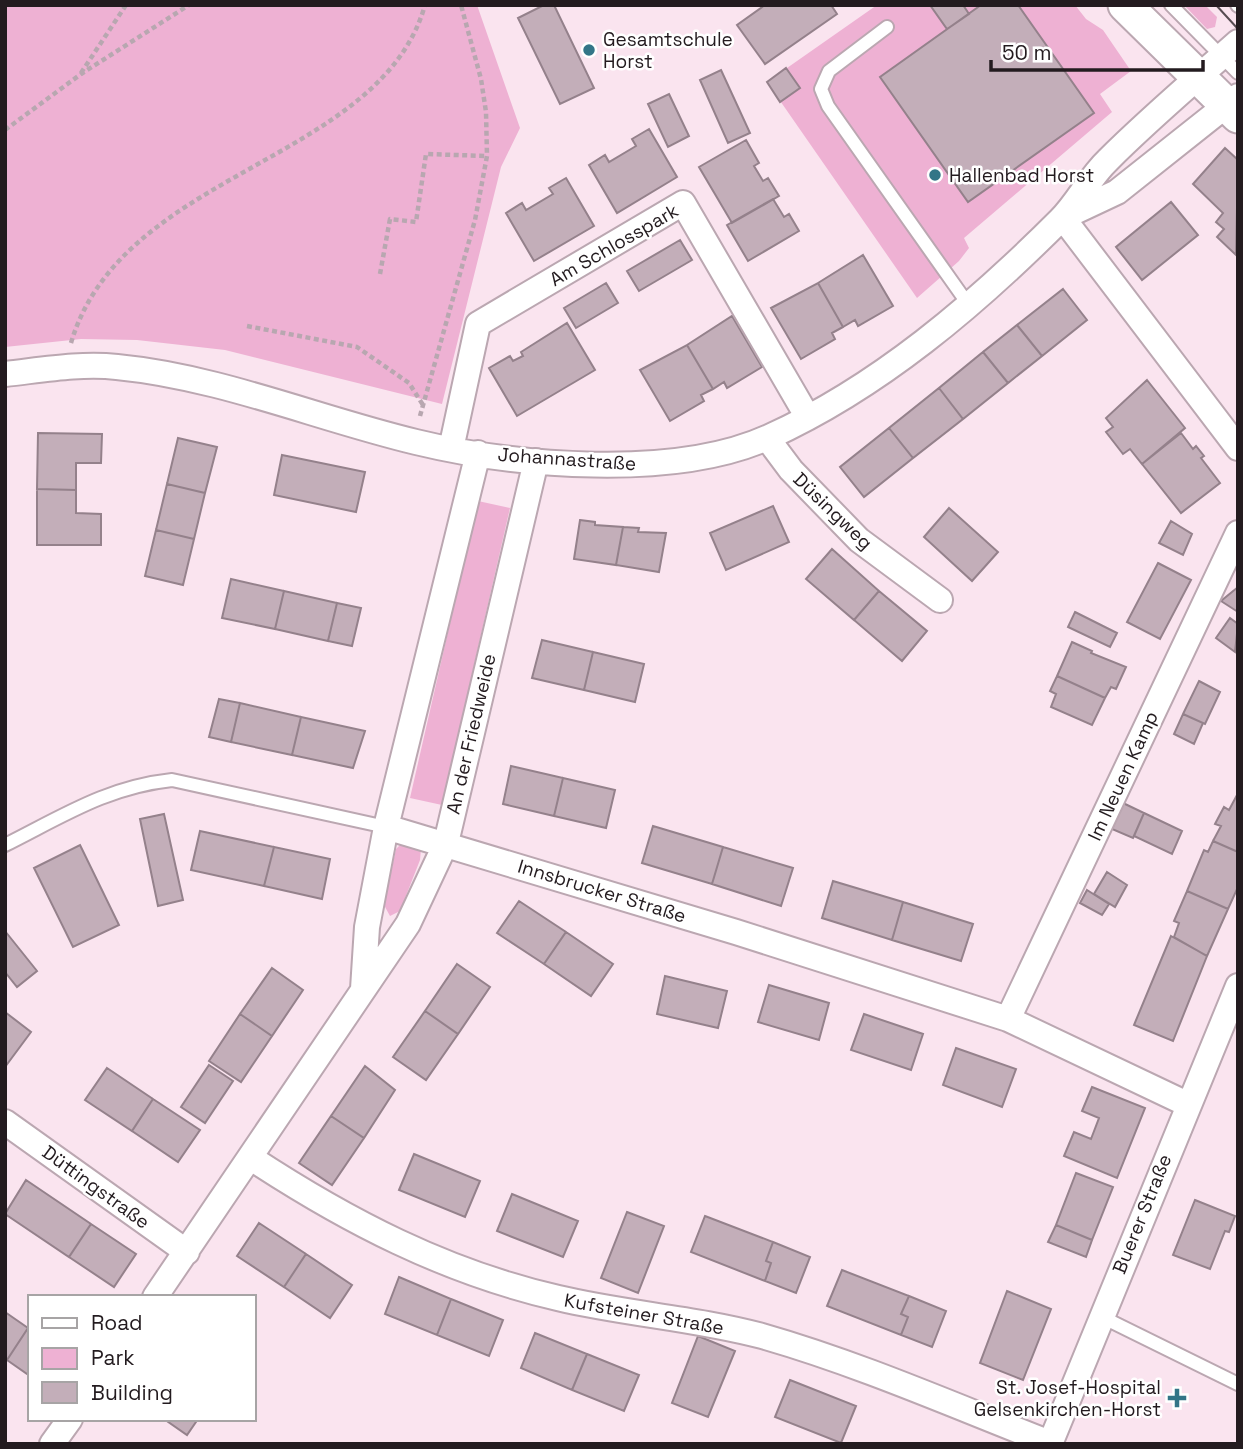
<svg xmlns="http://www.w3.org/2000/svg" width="1243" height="1449" viewBox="0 0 1243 1449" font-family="'Space Grotesk',sans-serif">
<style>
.green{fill:#eeb1d3}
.building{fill:#c3aeb9;stroke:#94818b;stroke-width:2}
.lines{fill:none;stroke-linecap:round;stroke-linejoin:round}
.service-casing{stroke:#bba7b1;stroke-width:16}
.minor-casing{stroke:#bba7b1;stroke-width:28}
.secondary-casing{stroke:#bba7b1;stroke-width:37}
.path{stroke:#b8a7b0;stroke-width:4.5;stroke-dasharray:5 3.5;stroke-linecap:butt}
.service{stroke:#fff;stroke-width:12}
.minor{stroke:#fff;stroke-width:24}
.secondary{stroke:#fff;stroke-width:33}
.tram{stroke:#574c52;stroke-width:2}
.poi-dot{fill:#337587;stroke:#fff;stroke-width:2.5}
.labels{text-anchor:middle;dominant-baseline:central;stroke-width:5;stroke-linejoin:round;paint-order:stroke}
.poi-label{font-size:19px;fill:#231b1f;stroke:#fff;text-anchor:start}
.street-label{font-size:19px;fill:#231b1f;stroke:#fff}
</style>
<rect width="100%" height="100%" fill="#fae4ef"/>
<!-- green -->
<path class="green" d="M5 5H477L520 128 501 167 442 404 225 350 137 340 81 339 5 347Z
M877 5H1075L1086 19 1103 30 1131 71 1100 94 1112 112 964 238 969 248 959 261 917 298 767 82Z
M1184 5H1205L1217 17 1215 27 1207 29Z
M478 501 510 508 442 805 410 798Z
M403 842 421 849 420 860 400 911 390 916 384 905 396 849Z"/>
<!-- building -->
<path class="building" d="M544 5H554L594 88 560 104 518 18Z
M765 5H831L837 14 765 64 737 25Z
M930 5H963L969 14 947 29Z
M981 5H1018L1094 113 968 202 880 77Z
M786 68 800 88 780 102 767 82Z
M721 70 750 133 728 143 700 80Z
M669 94 689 136 668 147 648 104Z
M649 129 677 177 617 213 589 165 605 155 609 162 636 146 632 139Z
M746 140 759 163 754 166 763 181 768 178 779 196 732 223 699 167Z
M1225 148 1238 160 1236 255 1217 237 1224 229 1216 222 1223 213 1193 184Z
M566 178 594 226 534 261 506 213 522 203 526 210 553 194 549 188Z
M773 199 784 217 789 214 799 231 748 261 727 225Z
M1171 202 1198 235 1142 280 1116 247Z
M680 240 692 260 639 291 627 271Z
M863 255 893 306 858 326 855 320 843 327 818 283Z
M606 283 618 303 576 328 564 308Z
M818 283 843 327 832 333 835 339 801 359 771 308Z
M1063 289 1087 320 1042 356 1017 325Z
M732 316 762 367 727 388 724 382 713 389 687 345Z
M567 323 595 370 517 416 489 368 510 356 513 361 523 356 521 352Z
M1017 325 1042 356 1008 383 983 352Z
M687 345 713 389 701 395 704 401 670 421 640 370Z
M983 352 1008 383 963 419 939 388Z
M1147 380 1185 428 1142 464 1130 449 1123 454 1106 432 1113 427 1106 418Z
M939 388 963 419 913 458 889 428Z
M889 428 913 458 864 497 840 467Z
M38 433 102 434 101 463H76V490L37 489Z
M1181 433 1193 449 1196 446 1204 456 1201 458 1220 483 1181 513 1142 464Z
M178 438 217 447 205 493 167 484Z
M282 455 365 472 356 512 274 495Z
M167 484 205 493 194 539 156 530Z
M37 489 76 490V513L101 514V545H37Z
M773 506 789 542 726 570 710 533Z
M949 508 998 552 972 581 924 537Z
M580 520 595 522V525L623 527 616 565 574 559Z
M1171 521 1192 534 1183 555 1159 543Z
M623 527 639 528 638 532 666 533 659 572 616 565Z
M156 530 194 539 183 585 145 576Z
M832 549 879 591 854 620 806 579Z
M1158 563 1191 580 1160 639 1127 622Z
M231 579 284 591 275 629 222 618Z
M1238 587V612L1221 601Z
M284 591 337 603 328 641 275 629Z
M879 591 927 631 902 661 854 620Z
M337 603 361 608 352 646 328 641Z
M1075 612 1117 633 1110 647 1068 627Z
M1230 618 1238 624 1235 652 1216 638Z
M542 640 593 652 584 690 532 678Z
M1072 642 1092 651 1091 653 1126 667 1116 689 1111 687 1105 698 1057 676Z
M593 652 644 664 635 702 584 690Z
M1057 676 1105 698 1092 725 1051 707 1056 694 1050 691Z
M1199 681 1220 692 1205 724 1183 714Z
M219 699 240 703 231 742 209 737Z
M240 703 301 717 292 755 231 742Z
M1183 714 1203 723 1194 744 1174 734Z
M301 717 365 731 353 768 292 755Z
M511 766 563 778 554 816 503 804Z
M563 778 615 790 606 828 554 816Z
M1237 795H1238V852L1213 841 1221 826 1215 824 1224 807 1229 810Z
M1123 803 1144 813 1133 838 1112 829Z
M1144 813 1182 831 1172 854 1134 836Z
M164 814 183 900 158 906 140 819Z
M653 826 723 847 712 884 642 863Z
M200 831 274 847 264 886 191 870Z
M1213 841 1238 852V887L1228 909 1187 891 1204 850 1208 852Z
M80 845 119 925 73 947 34 868Z
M274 847 330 859 322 899 264 886Z
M723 847 793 868 781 906 712 884Z
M1107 872 1127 885 1115 907 1094 894Z
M833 881 903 902 892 940 822 918Z
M1087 890 1109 904 1102 915 1080 903Z
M1187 891 1228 909 1207 956 1174 937 1179 923 1174 921Z
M519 901 566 932 544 964 497 933Z
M903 902 973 924 961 961 892 940Z
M5 931 37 971 17 987 5 972Z
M566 932 613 964 591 996 544 964Z
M1171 936 1207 956 1173 1041 1134 1025Z
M457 964 490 987 458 1034 425 1011Z
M272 968 303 990 272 1036 240 1014Z
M665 976 727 991 718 1028 657 1014Z
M769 985 829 1003 819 1040 758 1022Z
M425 1011 458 1034 426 1080 393 1057Z
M5 1012 31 1032 5 1067Z
M240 1014 272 1036 241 1082 209 1061Z
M864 1014 923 1034 911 1070 851 1050Z
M956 1048 1016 1069 1002 1107 943 1085Z
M209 1065 233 1081 205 1123 181 1107Z
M365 1066 395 1090 364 1138 331 1116Z
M107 1068 153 1099 132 1131 85 1100Z
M1092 1087 1145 1108 1117 1178 1064 1156 1074 1132 1091 1139 1099 1118 1082 1111Z
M153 1099 200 1130 178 1162 132 1131Z
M331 1116 364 1138 332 1185 299 1163Z
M414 1154 480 1181 465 1217 399 1190Z
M1076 1173 1113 1187 1092 1240 1056 1225Z
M26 1180 91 1224 69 1257 5 1214Z
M512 1194 578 1221 563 1257 497 1231Z
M1195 1200 1235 1216 1229 1232 1225 1231 1210 1269 1173 1255Z
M627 1212 664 1226 638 1293 601 1278Z
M705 1216 773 1242 766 1261 771 1263 765 1281 691 1252Z
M259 1223 306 1254 284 1287 237 1256Z
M91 1224 136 1254 114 1287 69 1257Z
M1056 1225 1092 1240 1086 1257 1048 1242Z
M773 1242 810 1257 796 1293 765 1281 771 1263 766 1261Z
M306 1254 352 1285 330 1318 284 1287Z
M842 1270 909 1296 901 1314 908 1317 901 1335 827 1306Z
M399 1277 451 1299 437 1335 385 1314Z
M1007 1291 1051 1309 1023 1380 980 1363Z
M909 1296 946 1311 932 1347 901 1335 908 1317 901 1314Z
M451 1299 503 1320 489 1356 437 1335Z
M5 1312 28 1328 7 1360H5Z
M28 1328 30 1329V1376L7 1360Z
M535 1333 587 1354 572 1390 521 1368Z
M698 1336 735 1351 708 1417 672 1403Z
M587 1354 639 1375 624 1411 572 1390Z
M790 1380 856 1406 841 1443 775 1417Z
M164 1419H198L187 1435Z"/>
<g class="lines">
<defs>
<path id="service" d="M1171 5 1238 73
M1237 5 1238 6
M887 27 829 71 821 89 828 106 968 304
M5 845C63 816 107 787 172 780L386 827
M1100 1316 1238 1384"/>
<path id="minor" d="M1066 216 1117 192 1238 96
M1063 218 1238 448
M5 374C42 370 80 363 117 367 220 377 316 418 416 442 515 466 674 480 769 437 879 387 975 305 1060 220 1078 202 1089 178 1108 160 1149 119 1194 81 1238 42
M767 438 791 470 859 540 940 600
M451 449 478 324 683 203 807 416
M386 827 736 932 1008 1019 1187 1104
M363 989 367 927 386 827 478 453
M1008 1019 1238 533
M5 1122 187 1252
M251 1158C347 1221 445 1272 558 1298 625 1314 695 1318 762 1336 860 1364 955 1406 1050 1443
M155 1297 408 924 446 843 536 461
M52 1444 70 1419
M1050 1444 1238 986"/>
<path id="secondary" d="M1125 5 1238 116"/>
</defs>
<!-- service casing -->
<use href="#service" class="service-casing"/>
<!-- minor casing -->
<use href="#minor" class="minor-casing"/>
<!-- secondary casing -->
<use href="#secondary" class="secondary-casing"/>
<!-- path -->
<path class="path" d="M81 73 126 5
M5 130 81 74 189 5
M380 274 390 219 416 222 426 154 487 156
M247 326 357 347 409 383 423 405
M71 343C122 170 380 163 425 5
M420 416 475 220 487 156 486 112 481 79 461 5"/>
<!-- service -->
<use href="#service" class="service"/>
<!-- minor -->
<use href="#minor" class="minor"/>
<!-- secondary -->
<use href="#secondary" class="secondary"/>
<!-- tram -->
<path class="tram" d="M1216 5 1238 29"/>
</g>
<!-- markers -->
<g class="poi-dot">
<circle cx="589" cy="50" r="7"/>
<circle cx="935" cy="175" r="7"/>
<path d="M1173.5 1387.5h7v7h7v7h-7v7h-7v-7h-7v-7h7z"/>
</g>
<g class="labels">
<!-- poi labels -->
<g class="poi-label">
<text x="603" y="39">Gesamtschule<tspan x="603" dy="22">Horst</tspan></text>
<text x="949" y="175">Hallenbad Horst</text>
<text x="1161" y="1387" text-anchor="end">St. Josef-Hospital<tspan x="1161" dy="22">Gelsenkirchen-Horst</tspan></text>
</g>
<!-- street labels -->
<g class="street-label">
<text transform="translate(614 245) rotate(-30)">Am Schlosspark</text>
<text transform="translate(567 459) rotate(4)">Johannastraße</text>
<text transform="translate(833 511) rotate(44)">Düsingweg</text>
<text transform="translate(471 734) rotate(-77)">An der Friedweide</text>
<text transform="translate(1123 776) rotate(-65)">Im Neuen Kamp</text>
<text transform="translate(602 891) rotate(17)">Innsbrucker Straße</text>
<text transform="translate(96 1187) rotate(36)">Düttingstraße</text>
<text transform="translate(1142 1214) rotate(-68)">Buerer Straße</text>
<text transform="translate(644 1314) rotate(10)">Kufsteiner Straße</text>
</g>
</g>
<!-- border -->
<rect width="1243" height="1449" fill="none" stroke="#231b1f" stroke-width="14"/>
<!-- legend -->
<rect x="28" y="1295" width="228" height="126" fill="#ffffff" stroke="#a7a4a5" stroke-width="2"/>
<rect x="42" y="1318" width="35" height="10" fill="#ffffff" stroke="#a7a4a5" stroke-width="2"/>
<text x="91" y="1330" font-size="21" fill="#231b1f">Road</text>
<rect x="42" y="1348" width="35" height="21" fill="#eeb1d3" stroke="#a7a4a5" stroke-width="2"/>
<text x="91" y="1365" font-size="21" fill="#231b1f">Park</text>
<rect x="42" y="1382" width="35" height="21" fill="#c3aeb9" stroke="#a7a4a5" stroke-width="2"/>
<text x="91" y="1400" font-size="21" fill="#231b1f">Building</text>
<!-- scale -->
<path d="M991 60v10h212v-10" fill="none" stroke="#231b1f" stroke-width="3.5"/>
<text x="1002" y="60" font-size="21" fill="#231b1f" stroke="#ffffff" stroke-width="5" paint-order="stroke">50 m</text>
</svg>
